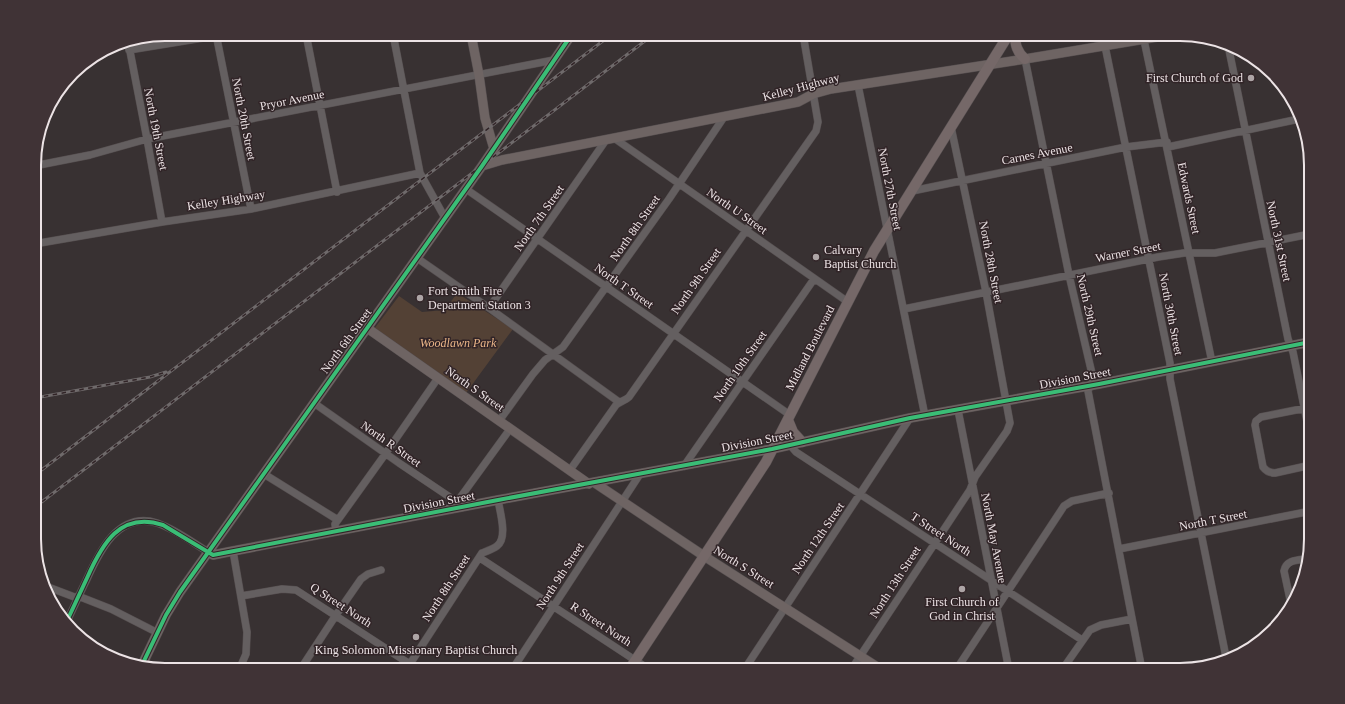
<svg xmlns="http://www.w3.org/2000/svg" width="1345" height="704" viewBox="0 0 1345 704" font-family="Georgia,serif">
<style>
.park{fill:#534135}
.lines{fill:none;stroke-linecap:round;stroke-linejoin:round}
.street-casing{stroke:#554e4f;stroke-width:8}
.secondary-casing{stroke:#554e4f;stroke-width:10}
.primary-casing{stroke:#554e4f;stroke-width:11}
.street{stroke:#645f60;stroke-width:7}
.secondary{stroke:#6e6463;stroke-width:9}
.primary{stroke:#756868;stroke-width:10}
.rail-casing{stroke:#6f6a6b;stroke-width:3}
.rail{stroke:#312427;stroke-width:1.5;stroke-dasharray:4.5;stroke-linecap:butt}
.cycleway-casing{stroke:#312427;stroke-width:6}
.cycleway{stroke:#3abd76;stroke-width:4}
.poi-dot{fill:#ada5a6;stroke:#312427;stroke-width:1.5}
.labels{text-anchor:middle;dominant-baseline:central;stroke-width:3;stroke-linejoin:round;paint-order:stroke}
.poi-label{font-size:12px;fill:#ece3e5;stroke:#312427;text-anchor:start}
.street-label{font-size:12px;fill:#ece3e5;stroke:#312427}
.park-label{font-size:12px;font-style:italic;fill:#eab588;stroke:#312427}
.rim{fill:none;stroke:#ece3e5;stroke-width:2}
</style>
<rect width="100%" height="100%" fill="#383132"/>
<!-- park -->
<path class="park" d="M457 293 513 329 466 393 374 329 399 296 422 312 445 310Z"/>
<g class="lines">
<defs>
<path id="street" d="M216 34 251 209
M306 34 337 192
M393 34 420 173 445 218
M1144 40 1212 362
M128 41 147 139 162 222
M1228 45 1288 339 1293 352 1311 441
M1105 46 1170 363V379L1226 657
M129 50 227 34
M1025 59 1069 275 1093 378 1088 391 1142 670
M858 85 925 416
M614 138 848 302
M1168 147 1299 119
M34 166 90 155 147 139 554 60
M466 189 790 415
M912 191 1126 147 1167 142
M34 244 162 222 251 209 420 173
M417 258 489 308 619 402
M489 308 606 140
M904 309 1158 257 1184 253H1215L1310 234
M314 403 399 463 457 502
M1311 407 1261 417 1256 421 1255 425 1263 467C1266 471 1269 473 1275 473L1311 465
M958 410 1009 670
M499 421 533 374 545 360 563 347 669 199 724 117
M790 445 796 452 1082 640
M684 466 814 279
M570 470 616 405C620 401 625 401 629 397L816 131 818 122 817 116 803 34
M264 474 338 520
M457 502 510 429
M336 532 335 524 386 453 438 378
M1119 549 1311 511
M233 551 247 632 246 654 239 670
M480 558 650 670
M48 587 77 598
M78 596 111 609 158 633
M241 596 282 589 296 590 419 670
M1291 604 1284 571C1286 560 1297 560 1306 559
M66 623C73 609 79 595 86 581 99 552 118 511 157 523 175 529 192 542 208 552
M300 670 336 615 361 579 368 574 381 570
M406 670 482 553C487 551 493 549 497 546 508 538 500 512 498 500
M512 670 640 474
M744 670 910 418
M851 670 970 490 975 477 1007 431 1010 423 986 292 951 127
M956 670 1064 506 1072 501 1109 493
M1062 670 1090 630 1101 625 1132 619"/>
<path id="secondary" d="M471 34 479 75 485 118 494 149
M482 166 502 160 798 102 813 94 831 89 1025 59 1175 34
M367 328 589 484
M595 483 704 556 882 670
M208 552 213 555 233 551 498 500 772 449 910 418 1099 384 1310 342
M142 665 166 615 180 592 482 166 572 34"/>
<path id="primary" d="M1015 34C1015 45 1017 52 1025 59
M788 420 793 432 802 442
M629 670 766 462 874 251 1009 34"/>
</defs>
<!-- street casing -->
<use href="#street" class="street-casing"/>
<!-- secondary casing -->
<use href="#secondary" class="secondary-casing"/>
<!-- primary casing -->
<use href="#primary" class="primary-casing"/>
<!-- street -->
<use href="#street" class="street"/>
<!-- secondary -->
<use href="#secondary" class="secondary"/>
<!-- primary -->
<use href="#primary" class="primary"/>
<defs>
<path id="rail" d="M35 398 150 377 166 372
M35 475 612 34
M35 507 654 34"/>
</defs>
<!-- rail casing -->
<use href="#rail" class="rail-casing"/>
<!-- rail -->
<use href="#rail" class="rail"/>
<defs>
<path id="cycleway" d="M66 623C73 608 80 593 87 578 102 544 120 511 163 525L213 555 498 500 772 449 910 418 1099 384 1310 342
M142 665 166 615 180 592 482 166 572 34"/>
</defs>
<!-- cycleway casing -->
<use href="#cycleway" class="cycleway-casing"/>
<!-- cycleway -->
<use href="#cycleway" class="cycleway"/>
</g>
<!-- markers -->
<g class="poi-dot">
<circle cx="1251" cy="78" r="4"/>
<circle cx="816" cy="257" r="4"/>
<circle cx="420" cy="298" r="4"/>
<circle cx="962" cy="589" r="4"/>
<circle cx="416" cy="637" r="4"/>
</g>
<g class="labels">
<!-- poi labels -->
<g class="poi-label">
<text x="1243" y="78" text-anchor="end">First Church of God</text>
<text x="824" y="250">Calvary<tspan x="824" dy="14">Baptist Church</tspan></text>
<text x="428" y="291">Fort Smith Fire<tspan x="428" dy="14">Department Station 3</tspan></text>
<text x="962" y="602" text-anchor="middle">First Church of<tspan x="962" dy="14">God in Christ</tspan></text>
<text x="416" y="650" text-anchor="middle">King Solomon Missionary Baptist Church</text>
</g>
<!-- street labels -->
<g class="street-label">
<text transform="translate(801 87) rotate(-15)">Kelley Highway</text>
<text transform="translate(292 100) rotate(-11)">Pryor Avenue</text>
<text transform="translate(244 119) rotate(79)">North 20th Street</text>
<text transform="translate(156 129) rotate(79)">North 19th Street</text>
<text transform="translate(1037 154) rotate(-11)">Carnes Avenue</text>
<text transform="translate(890 189) rotate(79)">North 27th Street</text>
<text transform="translate(1189 198) rotate(78)">Edwards Street</text>
<text transform="translate(226 200) rotate(-9)">Kelley Highway</text>
<text transform="translate(737 211) rotate(35)">North U Street</text>
<text transform="translate(539 218) rotate(-55)">North 7th Street</text>
<text transform="translate(635 228) rotate(-55)">North 8th Street</text>
<text transform="translate(1279 241) rotate(78)">North 31st Street</text>
<text transform="translate(1128 252) rotate(-11)">Warner Street</text>
<text transform="translate(991 262) rotate(79)">North 28th Street</text>
<text transform="translate(696 281) rotate(-55)">North 9th Street</text>
<text transform="translate(624 286) rotate(35)">North T Street</text>
<text transform="translate(1171 314) rotate(79)">North 30th Street</text>
<text transform="translate(1090 315) rotate(77)">North 29th Street</text>
<text transform="translate(346 341) rotate(-54)">North 6th Street</text>
<text transform="translate(810 348) rotate(-63)">Midland Boulevard</text>
<text transform="translate(740 366) rotate(-55)">North 10th Street</text>
<text transform="translate(1075 378) rotate(-11)">Division Street</text>
<text transform="translate(475 389) rotate(35)">North S Street</text>
<text transform="translate(757 441) rotate(-11)">Division Street</text>
<text transform="translate(391 444) rotate(35)">North R Street</text>
<text transform="translate(439 502) rotate(-11)">Division Street</text>
<text transform="translate(1213 520) rotate(-11)">North T Street</text>
<text transform="translate(941 534) rotate(33)">T Street North</text>
<text transform="translate(818 538) rotate(-56)">North 12th Street</text>
<text transform="translate(994 538) rotate(79)">North May Avenue</text>
<text transform="translate(744 567) rotate(32)">North S Street</text>
<text transform="translate(560 576) rotate(-57)">North 9th Street</text>
<text transform="translate(895 582) rotate(-57)">North 13th Street</text>
<text transform="translate(446 588) rotate(-57)">North 8th Street</text>
<text transform="translate(341 605) rotate(33)">Q Street North</text>
<text transform="translate(601 624) rotate(33)">R Street North</text>
</g>
<!-- park labels -->
<g class="park-label">
<text x="458" y="343">Woodlawn Park</text>
</g>
</g>
<!-- crop -->
<path d="M0 0H1345V704H0ZM165 41H1180A124 124 0 0 1 1304 165V539A124 124 0 0 1 1180 663H165A124 124 0 0 1 41 539V165A124 124 0 0 1 165 41Z" fill="#403336" fill-rule="evenodd"/>
<path class="rim" d="M165 41H1180A124 124 0 0 1 1304 165V539A124 124 0 0 1 1180 663H165A124 124 0 0 1 41 539V165A124 124 0 0 1 165 41Z"/>
</svg>
